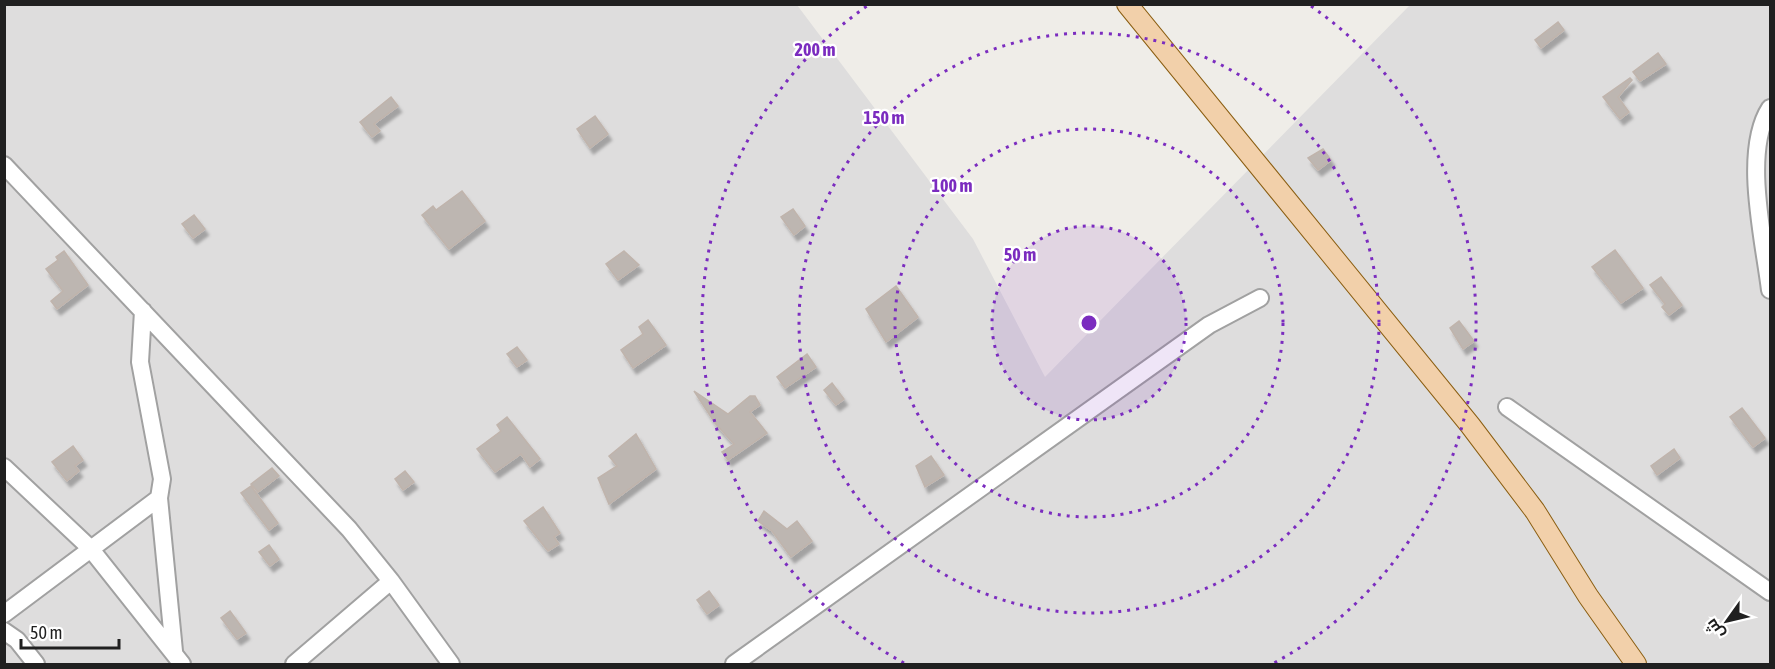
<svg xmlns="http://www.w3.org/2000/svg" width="1775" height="669" viewBox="0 0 1775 669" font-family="'Asap Condensed',Cairo,sans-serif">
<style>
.residential{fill:#dedddd}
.building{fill:#bdb6b1;stroke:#c0b4ac;stroke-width:1.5;filter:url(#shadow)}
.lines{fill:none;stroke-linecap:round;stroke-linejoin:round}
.minor-casing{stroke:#a1a1a1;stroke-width:20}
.major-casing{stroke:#8b5e11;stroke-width:22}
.minor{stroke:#fff;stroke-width:16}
.major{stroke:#f2d0aa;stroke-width:20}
.ring{fill:none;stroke:#7b2cbf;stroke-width:3;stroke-dasharray:3 6}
.centre{fill:#7b2cbf;stroke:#fff;stroke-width:3}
.ring-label{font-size:18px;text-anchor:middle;font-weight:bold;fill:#7b2cbf;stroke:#fff;stroke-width:4.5;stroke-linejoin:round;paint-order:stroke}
</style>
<defs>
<filter id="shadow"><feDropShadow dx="3.5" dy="6" stdDeviation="1.5" flood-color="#0004"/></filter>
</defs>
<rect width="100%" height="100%" fill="#efede8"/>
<!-- residential -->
<path class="residential" d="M4 5H797L973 239 1045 377 1410 5H1770V664H5Z"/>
<!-- building -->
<path class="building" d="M1558 22 1564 30 1541 48 1535 40Z
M1658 53 1666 64 1640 81 1633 72Z
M1630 78 1632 80 1618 97 1629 112 1620 119 1603 97Z
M391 97 398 106 374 124 380 131 372 137 360 122Z
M595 116 608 134 590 148 577 129Z
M1323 149 1331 160 1318 170 1308 158Z
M462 191 485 221 449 249 422 215 433 206 436 210Z
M793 209 805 226 794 235 781 217Z
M194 215 205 229 193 238 182 224Z
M1615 250 1643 288 1621 303 1592 267Z
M64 251 88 285 57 309 51 301 63 291 46 269 58 260 56 257Z
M624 251 639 265 618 280 606 264Z
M1661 277 1682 305 1669 315 1662 307 1665 304 1650 285Z
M896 286 918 317 886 342 866 309Z
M648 320 666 345 633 368 621 350 643 334 639 327Z
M1459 321 1474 341 1463 349 1450 328Z
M517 347 527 360 517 367 507 354Z
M807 354 816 367 785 388 777 377Z
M832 383 844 399 836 405 824 390Z
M694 391 728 414 750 396H755L760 405 750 412 767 433 728 460 722 452 734 444 715 423Z
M1742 408 1765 438 1753 447 1730 417Z
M507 417 540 459 530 467 521 454 495 472 477 449 501 431 497 425Z
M636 434 656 469 609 504 598 478 617 466 609 456Z
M73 446 83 460 75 466 79 471 67 481 52 462Z
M1674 449 1680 458 1657 475 1651 466Z
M931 456 944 475 925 487 916 466Z
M272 468 279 476 258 492 251 484Z
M405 471 414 482 403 490 395 479Z
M251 486 278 523 269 530 241 493Z
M543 507 560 533 554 537 559 544 548 551 524 521Z
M764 511 787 529 797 521 812 541 791 557 772 531 758 521Z
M269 545 279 559 270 566 259 552Z
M709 591 719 605 707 614 697 600Z
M230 611 246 633 237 639 221 618Z"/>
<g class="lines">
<defs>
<path id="minor" d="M1770 108C1742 151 1764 240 1770 290
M4 165 349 529 391 581 451 664
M1507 407 1770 592
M4 467 90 548 182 664
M159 498 174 651
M4 614 159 498 162 479 140 362 143 311
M4 631 17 640 36 664
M294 664 391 581
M734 664 1209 325 1260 298"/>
<path id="major" d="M1127 4 1470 425 1535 511 1588 596 1636 664"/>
</defs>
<!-- minor casing -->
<use href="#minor" class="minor-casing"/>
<!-- major casing -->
<use href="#major" class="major-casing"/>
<!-- minor -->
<use href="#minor" class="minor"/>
<!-- major -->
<use href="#major" class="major"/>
</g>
<!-- distance rings -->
<circle cx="1089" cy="323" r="97" fill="#7b2cbf" fill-opacity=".12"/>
<g class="ring">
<circle cx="1089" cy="323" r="97"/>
<circle cx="1089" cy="323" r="194"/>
<circle cx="1089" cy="323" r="290"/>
<path d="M904 663A387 387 0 0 1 867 6M1311 6A387 387 0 0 1 1274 663"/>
</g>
<circle cx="1089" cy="323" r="9" class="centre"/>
<g class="ring-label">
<text x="815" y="56">200 m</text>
<text x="884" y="124">150 m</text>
<text x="952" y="192">100 m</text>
<text x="1020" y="261">50 m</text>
</g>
<!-- border -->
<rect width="1775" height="669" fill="none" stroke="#202020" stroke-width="12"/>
<!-- north arrow -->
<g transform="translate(1727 621) rotate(236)" stroke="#ffffff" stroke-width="4.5" paint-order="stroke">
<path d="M0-4.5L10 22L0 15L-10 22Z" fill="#202020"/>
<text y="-9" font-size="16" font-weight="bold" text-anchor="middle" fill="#202020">ش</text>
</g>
<!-- scale -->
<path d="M21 639v9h98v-9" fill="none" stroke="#202020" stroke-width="3"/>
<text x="30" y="639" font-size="18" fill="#202020" stroke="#ffffff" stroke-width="4.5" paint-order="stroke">50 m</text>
</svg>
